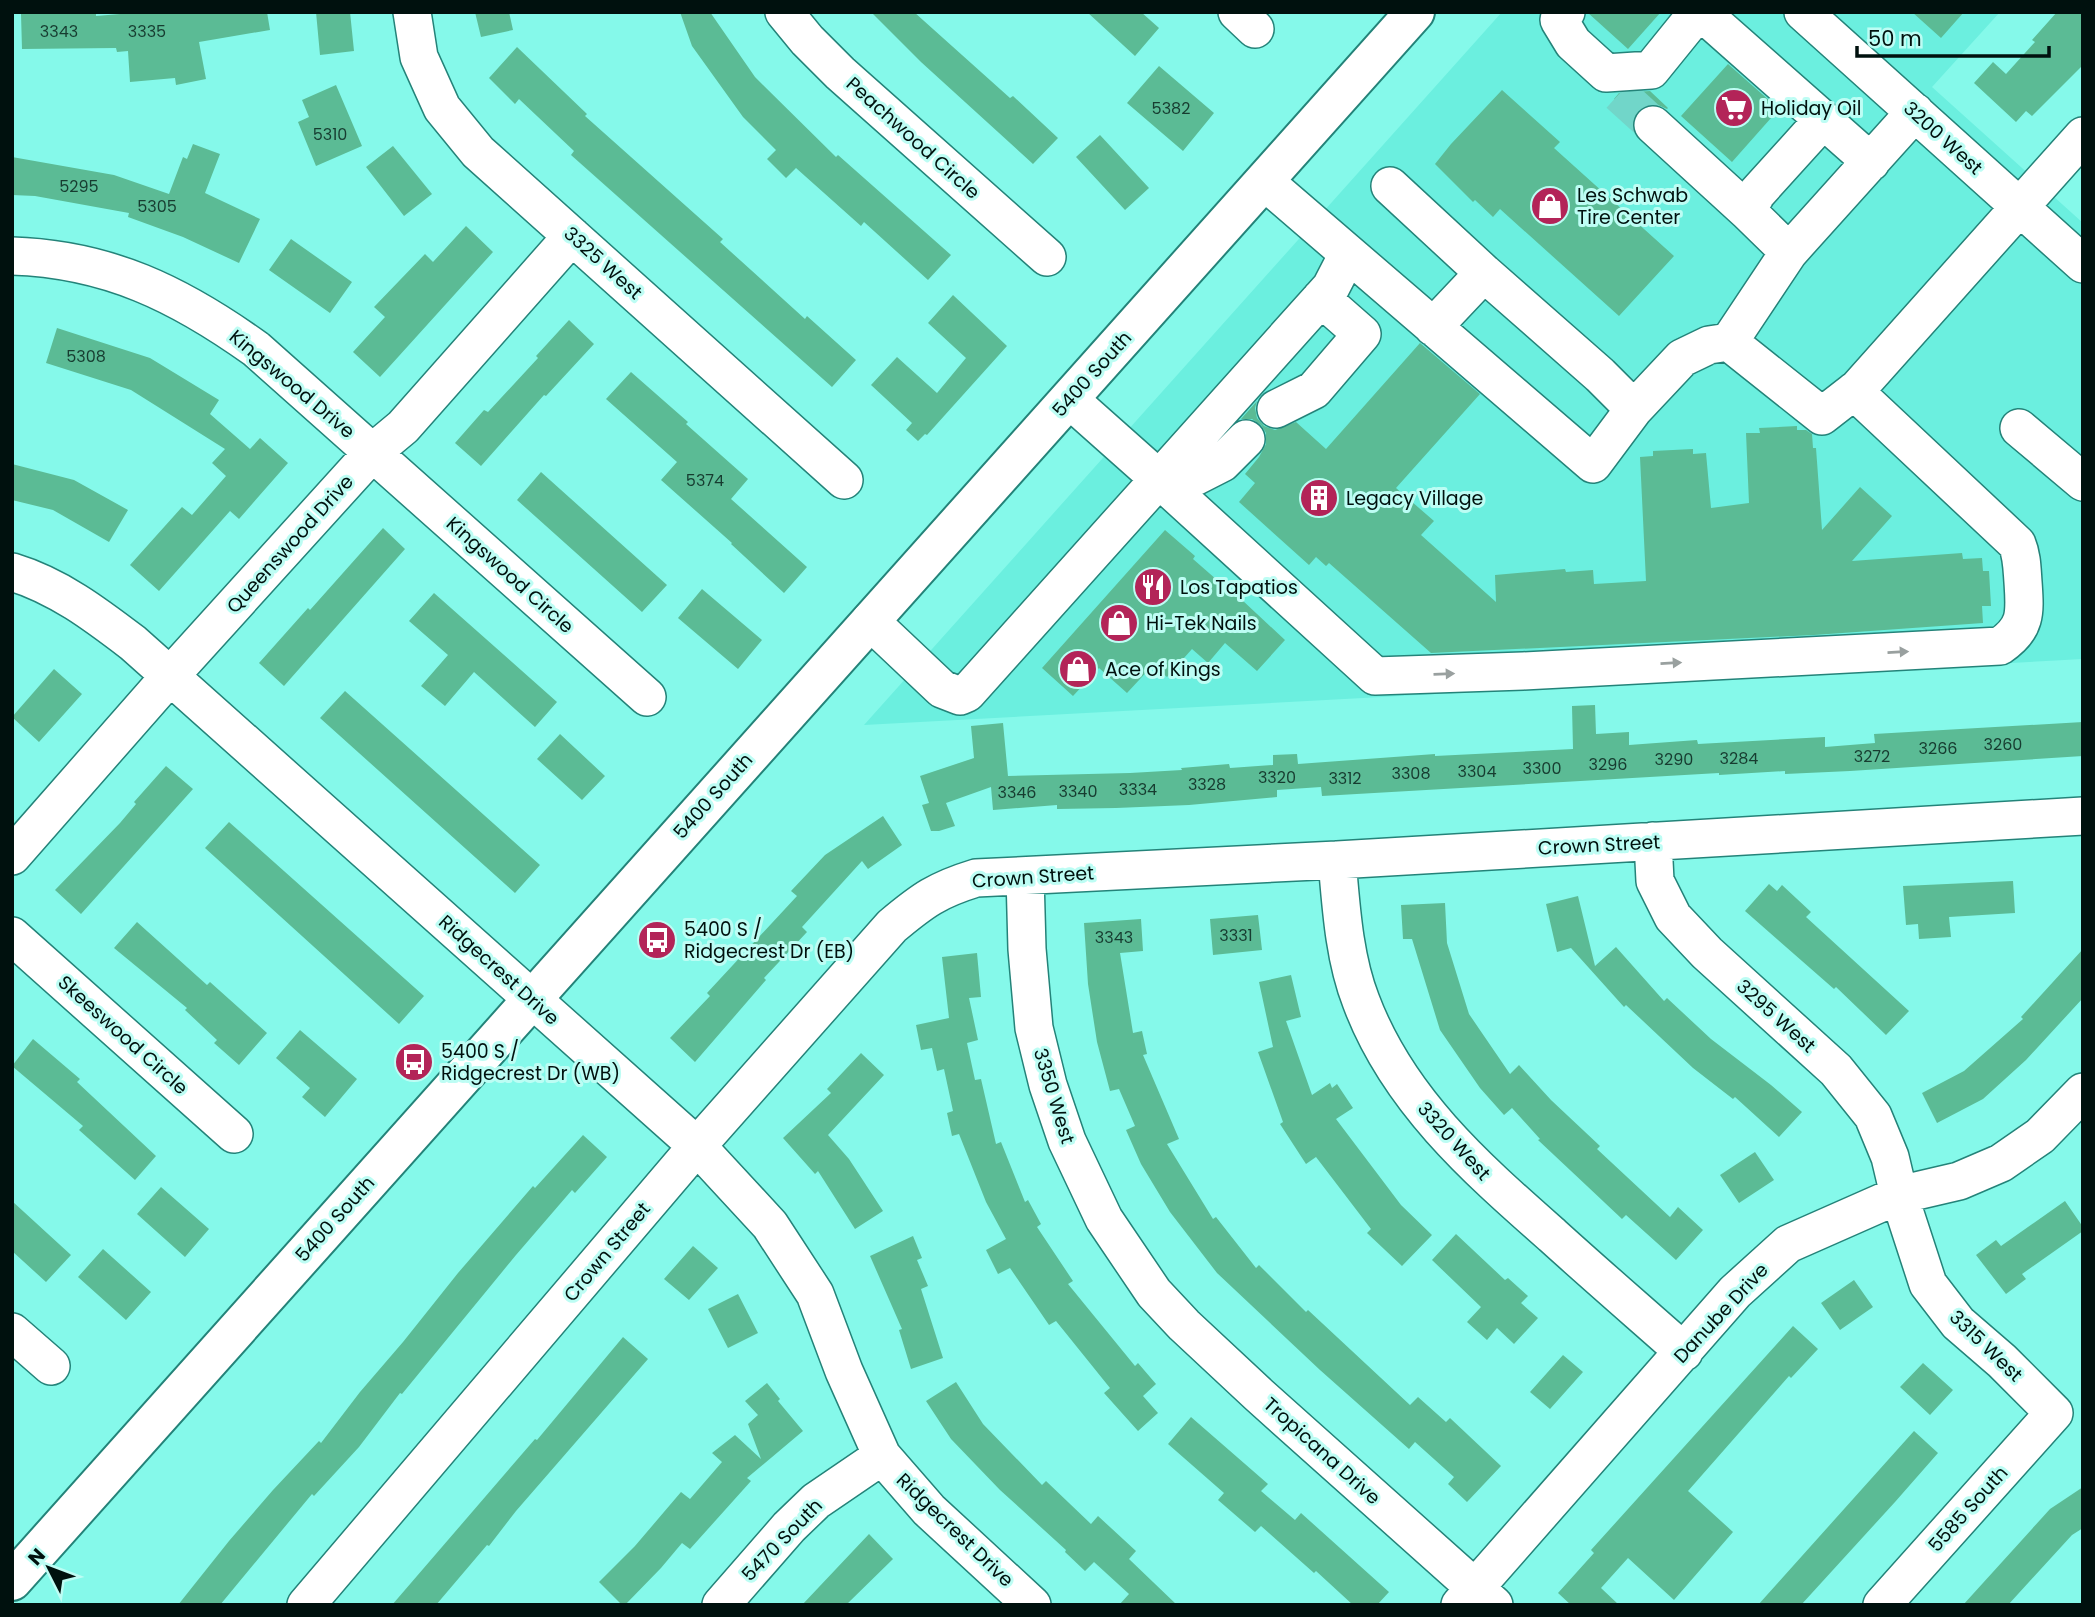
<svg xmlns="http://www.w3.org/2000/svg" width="2095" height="1617" viewBox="0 0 2095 1617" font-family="Poppins,sans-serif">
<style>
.built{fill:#6befdf}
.building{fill:#5bbb95}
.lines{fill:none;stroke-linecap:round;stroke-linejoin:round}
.minor-tunnel{stroke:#71d6c9;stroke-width:37;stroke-dasharray:37 18;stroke-linecap:butt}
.minor-casing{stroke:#248379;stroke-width:40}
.major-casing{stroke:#248379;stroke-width:42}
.minor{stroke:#fff;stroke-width:37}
.major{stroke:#fff;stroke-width:38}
.oneway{fill:#99a09f}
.labels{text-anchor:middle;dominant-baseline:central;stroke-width:6;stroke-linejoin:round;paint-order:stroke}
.number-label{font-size:16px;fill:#173c30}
.poi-label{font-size:19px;fill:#00110e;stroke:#bdfdf4;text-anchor:start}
.street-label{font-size:19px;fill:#00110e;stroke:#bdfdf4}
</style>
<rect width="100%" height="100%" fill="#85f9ea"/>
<!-- built -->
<path class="built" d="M1502 12H2000L1932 87 2083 223V659L864 725Z"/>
<!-- building -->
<path class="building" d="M144 12H267L270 30 199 42 206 79 176 85 175 78 130 82 128 51 117 52 116 48 22 49 21 14 96 13V16Z
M316 12H350L354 51 320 55Z
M475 12H509L513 30 481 37Z
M680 12H710L755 77 836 157 838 155 951 255 928 280 864 222 861 226 796 168 786 178 767 159 776 150 743 117 692 46Z
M871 12H914L1010 98 1013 96 1058 138 1033 164 921 62Z
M1087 12H1141L1159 28 1135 56Z
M1587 12H1661L1628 49Z
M1912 12H1964L1941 38Z
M2057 12H2083V65L2032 116 2026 111 2016 122 1974 83 1993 62 2006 74 2035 42 2032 40Z
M517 47 587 114 585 116 723 239 720 242 805 319 807 316 856 360 832 387 571 155 574 151 519 99 515 104 489 78Z
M1728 64 1779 109 1732 162 1681 116Z
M1159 66 1214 113 1183 151 1127 103Z
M336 85 362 146 316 166 298 122 309 117 302 100Z
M1502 90 1560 142 1554 148 1674 256 1619 316 1500 209 1493 217 1475 200 1473 202 1435 164 1451 144Z
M1650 91 1668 108 1667 109 1658 105H1647L1638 110 1634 117 1614 99 1619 93Z
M1100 135 1149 188 1125 210 1076 157Z
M193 144 220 154 205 193 260 219 239 263 183 237 128 217 129 213 35 196 12 195V157L114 175 169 194 183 157 187 159Z
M393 146 432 194 404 216 366 167Z
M466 226 493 252 380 377 353 352 385 317 374 307 425 254 433 262Z
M291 239 352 282 330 313 269 270Z
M953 295 1007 346 927 435 925 434 918 441 906 430 912 423 871 385 897 357 937 393 966 358 928 323Z
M569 320 594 344 546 396 544 395 481 466 455 443 484 410 488 412 538 358 536 356Z
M57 328 150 358 219 400 210 414 250 449 260 438 288 463 239 519 230 511 159 591 130 565 182 507 192 515 226 476 212 463 225 449 131 390 46 363Z
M1420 343 1480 394 1396 488 1434 521 1421 535 1496 602 1495 575 1565 569 1566 572 1593 570 1594 584 1646 581 1640 457 1653 456V451L1693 449V454L1706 453 1711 508 1749 503 1746 433H1760L1759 428 1797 426V430H1806L1812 434 1813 448H1816L1822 530 1860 487 1892 516 1852 561 1962 553 1963 559 1982 558 1983 571H1989L1991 606H1982L1983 623 1814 635 1431 653 1329 563 1326 566 1316 557 1309 565 1239 502 1255 483 1245 474 1259 457 1266 444V433L1261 425 1252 419H1241L1257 401 1255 408 1257 418 1264 426 1275 430 1296 422 1326 449Z
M631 372 688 422 686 424 748 479 731 499 807 567 784 593 731 544 732 543 661 480 677 462 606 399Z
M12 464 74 480 128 510 109 542 53 510 12 500Z
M541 472 667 585 642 612 517 500Z
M383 528 405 549 284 686 259 663 308 608 310 610Z
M1165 530 1195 556 1193 559 1225 587 1226 585 1285 640 1257 671 1225 643 1208 663 1192 649 1167 677 1153 665 1127 693 1099 668 1073 696 1042 668Z
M702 589 762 640 738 669 678 618Z
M434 593 557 702 535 727 474 672 445 706 421 686 448 655 409 621Z
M54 669 82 694 39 742 12 717Z
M345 691 540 865 515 893 320 718Z
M1595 705 1596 734 1629 732V745L1697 740 1698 744 1825 737V747L1875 743 1874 734 2083 722V756L1850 771 1785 774V771L1719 775V773L1322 796 1321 787 1277 790V797L1189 805 1116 808 1057 809V805L993 810 991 787 946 803 955 826 939 831H931L922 805 929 803 920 776 974 758 971 726 1003 723 1008 776 1130 773 1182 770 1181 768 1229 764 1230 768 1273 765V755L1297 754 1298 764 1435 754V756L1573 749 1572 706Z
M560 734 605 776 582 800 537 759Z
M166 766 193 789 81 914 55 890 120 823 136 804 134 802Z
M883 816 902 845 868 869 862 861 802 927 807 932 764 978 766 980 695 1062 670 1038 710 996 707 993 797 896 791 891 825 855Z
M229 822 424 996 399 1024 205 848Z
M2013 881 2015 913 1949 917 1951 937 1919 939 1918 924 1906 925 1903 886Z
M1769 884 1777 891 1782 885 1811 912 1806 917 1909 1011 1886 1035 1836 987 1834 989 1745 911Z
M1578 896 1595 966 1616 947 1664 1001 1667 998 1711 1039 1771 1085 1802 1112 1779 1137 1735 1097 1733 1099 1693 1068 1626 1005 1624 1007 1571 948 1557 952 1546 904Z
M1445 903 1447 943 1469 1014 1510 1074 1519 1065 1551 1100 1600 1146 1597 1149 1670 1217 1678 1207 1703 1230 1676 1260 1626 1215 1622 1219 1587 1186 1538 1140 1540 1139 1512 1108 1504 1115 1480 1088 1440 1030 1412 939H1403L1401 905Z
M1258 915 1262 950 1213 955 1210 919Z
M1141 919 1143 951 1120 953 1133 1033 1142 1031 1147 1054 1143 1055 1179 1139 1167 1144 1213 1219 1216 1217 1256 1268 1259 1265 1306 1312 1308 1310 1410 1405 1418 1397 1446 1422 1450 1418 1501 1466 1467 1502 1448 1484 1454 1477 1415 1442 1409 1449 1320 1370 1217 1273 1170 1212 1141 1164 1126 1130 1135 1126 1119 1089 1110 1091 1097 1042 1088 984 1084 923Z
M137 922 207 985 210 982 267 1033 239 1065 214 1043 217 1040 185 1010 187 1008 114 948Z
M2083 949V998L2026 1060 1983 1099 1937 1123 1922 1093 1964 1071 2023 1019 2021 1017Z
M977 953 981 997 969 998 978 1040 967 1043 975 1080 981 1079 996 1144 1001 1142 1025 1202 1028 1200 1041 1224 1037 1227 1073 1281 1068 1284 1135 1366 1138 1363 1156 1384 1143 1396 1158 1413 1138 1431 1104 1393 1110 1388 1056 1321 1049 1325 1010 1268 998 1274 986 1250 1006 1239 986 1202 959 1134 952 1136 947 1113 953 1111 944 1069 937 1071 932 1048 921 1050 916 1025 949 1018 942 957Z
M1291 975 1301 1017 1286 1021 1312 1095 1330 1083 1332 1088 1337 1084 1353 1108 1336 1119 1401 1205 1432 1235 1402 1266 1367 1233 1371 1229 1316 1157 1306 1164 1280 1124 1283 1122 1258 1052 1273 1047 1259 982Z
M300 1030 357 1079 325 1117 302 1097 310 1088 276 1058Z
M33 1039 80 1079 77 1082 156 1156 135 1180 79 1130 83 1126 12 1066Z
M861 1053 884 1075 828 1135 849 1159 883 1211 855 1229 818 1171 815 1174 783 1138 831 1093 827 1089Z
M583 1135 607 1157 575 1193 572 1190 516 1255 402 1394 400 1393 359 1447 314 1496 312 1494 220 1605H178L229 1541 273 1490 319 1441 321 1443 360 1392 403 1342 458 1273 533 1186 535 1188Z
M1755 1152 1774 1180 1739 1203 1720 1175Z
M161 1187 209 1229 185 1257 137 1214Z
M12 1201 71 1255 46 1282 12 1251Z
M2065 1201 2083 1227V1231L2022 1274 2026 1279 2006 1294 1976 1255 1996 1240 2001 1246Z
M1456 1234 1505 1280 1508 1278 1528 1296 1521 1303 1538 1318 1514 1344 1497 1328 1487 1340 1467 1322 1481 1307 1432 1260Z
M913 1236 922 1258 917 1260 928 1286 921 1289 943 1358 911 1369 899 1330 902 1329 870 1256Z
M693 1246 718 1268 689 1300 664 1279Z
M103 1249 151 1292 126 1320 78 1277Z
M1854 1280 1873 1307 1840 1330 1821 1303Z
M738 1294 758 1333 728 1348 708 1309Z
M1793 1326 1818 1349 1791 1378 1789 1376 1688 1491 1733 1532 1674 1600 1628 1558 1601 1588 1619 1605H1571L1558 1593 1594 1553 1591 1550Z
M623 1337 648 1359 516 1511 489 1546 487 1545 436 1605H392L535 1439 537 1440Z
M1563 1355 1583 1372 1550 1409 1530 1392Z
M1923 1363 1953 1390 1930 1415 1900 1387Z
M956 1382 983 1424 1042 1485 1046 1481 1091 1524 1098 1516 1136 1551 1129 1559 1177 1605H1119L1129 1594 1094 1562 1085 1571 1065 1552 1066 1550 1000 1490 951 1439 926 1401Z
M767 1383 780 1399 778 1401 803 1431 747 1478 751 1481 690 1549 682 1543 661 1568 625 1605H622L599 1582 635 1546 681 1492 690 1499 722 1462 712 1453 735 1435 761 1459 748 1424 758 1415 745 1401Z
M1191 1417 1268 1484 1261 1491 1295 1520 1301 1513 1389 1592 1377 1605H1353L1316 1571 1314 1573 1261 1526 1255 1532 1218 1500 1224 1493 1168 1444Z
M1914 1431 1938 1453 1895 1502 1801 1605H1758Z
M2083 1487V1528L2072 1535 2008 1605H1963L2050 1509Z
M869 1534 893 1559 846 1605H802Z"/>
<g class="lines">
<!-- minor-tunnel -->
<path class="minor-tunnel" d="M1619 94 1653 125"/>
<defs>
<path id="minor" d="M412 12 419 57 442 108 478 152 844 480
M784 12 807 40 840 73 1047 257
M1237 12 1255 29
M1566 12 1559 20 1573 43 1606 73 1651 70 1698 12
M1701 12 1871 162
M1803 12 2083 264
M1653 125 1747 211
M1264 181 1593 464 1634 409 1682 358 1709 345 1729 342 1822 416 1858 388 2083 136
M1390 186 1484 273 1600 375 1634 409
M1789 252 1747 211 1757 193 1823 120
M12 256C108 259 179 294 256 349L647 697
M1433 327 1484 273
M1729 342 1789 252 1915 112
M1069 399 1159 479 1331 287 1348 254
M1276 409 1314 390 1362 334 1321 298
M2019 428 2083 482
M1171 489 1222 463 1246 439
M12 572C58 586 95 614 133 643L697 1146 770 1225 815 1294 844 1371 882 1456 929 1510 1032 1605
M870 621 942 689 960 696 967 693 1159 479 1375 676 1523 671 2000 646C2027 628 2025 612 2023 582 2022 569 2022 556 2017 544L1854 391
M1653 841 1655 881 1673 917 1707 953 1836 1070 1873 1116 1890 1157 1899 1195 1928 1284 1958 1323 2002 1361 2054 1413 1882 1605
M12 856 170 676 373 452 403 427 572 236
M1337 860C1341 906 1344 958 1361 1001 1398 1100 1476 1168 1553 1236 1596 1275 1640 1313 1684 1352
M1025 876 1027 949 1034 1028 1048 1085 1067 1141 1104 1219 1154 1293 1184 1325 1259 1395 1494 1605
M12 936 234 1134
M12 1332 51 1366
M306 1605 697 1146 892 926C923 900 937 890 976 878L1337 860 2083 816
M721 1605 789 1527 816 1501 882 1456
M1460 1605 1735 1292 1788 1244 1899 1195 1959 1181 2001 1163 2040 1136 2083 1092"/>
<path id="major" d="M12 1581 1415 12"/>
</defs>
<!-- minor casing -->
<use href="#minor" class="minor-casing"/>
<!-- major casing -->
<use href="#major" class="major-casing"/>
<!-- minor -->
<use href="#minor" class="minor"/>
<!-- major -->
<use href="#major" class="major"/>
</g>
<!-- one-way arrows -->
<defs><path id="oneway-solid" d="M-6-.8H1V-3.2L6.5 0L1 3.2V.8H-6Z" transform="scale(1.75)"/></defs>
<g class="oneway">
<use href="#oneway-solid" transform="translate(1898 652) rotate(-3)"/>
<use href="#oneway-solid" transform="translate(1671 663) rotate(-3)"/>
<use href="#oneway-solid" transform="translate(1444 674) rotate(-2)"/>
</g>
<!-- icons -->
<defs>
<symbol id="supermarket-disc" viewBox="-11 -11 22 22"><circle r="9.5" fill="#b32458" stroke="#bdfdf4"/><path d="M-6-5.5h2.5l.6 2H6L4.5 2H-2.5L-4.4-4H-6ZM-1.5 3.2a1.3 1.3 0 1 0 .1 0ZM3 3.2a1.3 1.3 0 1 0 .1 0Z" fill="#fff"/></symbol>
<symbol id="shop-disc" viewBox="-11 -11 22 22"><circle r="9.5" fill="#b32458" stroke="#bdfdf4"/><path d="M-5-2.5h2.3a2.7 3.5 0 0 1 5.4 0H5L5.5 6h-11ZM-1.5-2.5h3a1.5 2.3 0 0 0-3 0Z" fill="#fff"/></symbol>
<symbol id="building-disc" viewBox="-11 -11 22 22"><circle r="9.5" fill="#b32458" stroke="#bdfdf4"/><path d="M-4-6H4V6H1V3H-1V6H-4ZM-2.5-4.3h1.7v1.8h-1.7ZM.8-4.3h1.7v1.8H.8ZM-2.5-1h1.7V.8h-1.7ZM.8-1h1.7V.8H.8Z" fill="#fff"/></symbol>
<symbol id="restaurant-disc" viewBox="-11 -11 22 22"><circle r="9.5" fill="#b32458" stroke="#bdfdf4"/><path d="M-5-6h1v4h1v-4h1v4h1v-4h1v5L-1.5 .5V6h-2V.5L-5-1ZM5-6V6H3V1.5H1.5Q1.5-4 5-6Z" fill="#fff"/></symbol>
<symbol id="bus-disc" viewBox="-11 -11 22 22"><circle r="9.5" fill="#b32458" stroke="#bdfdf4"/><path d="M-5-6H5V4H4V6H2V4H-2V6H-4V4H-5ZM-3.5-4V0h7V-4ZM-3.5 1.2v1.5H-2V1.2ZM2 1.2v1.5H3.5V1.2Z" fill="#fff"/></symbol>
</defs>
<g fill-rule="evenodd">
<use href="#supermarket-disc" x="1712" y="86" width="44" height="44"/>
<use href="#shop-disc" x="1528" y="184" width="44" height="44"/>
<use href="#building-disc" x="1297" y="476" width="44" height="44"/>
<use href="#restaurant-disc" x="1131" y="565" width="44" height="44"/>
<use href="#shop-disc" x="1097" y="601" width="44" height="44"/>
<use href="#shop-disc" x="1056" y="647" width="44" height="44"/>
<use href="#bus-disc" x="635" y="918" width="44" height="44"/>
<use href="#bus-disc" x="392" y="1040" width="44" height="44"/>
</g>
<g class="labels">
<!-- number labels -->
<g class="number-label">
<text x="59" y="31">3343</text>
<text x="147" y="31">3335</text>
<text x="1171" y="108">5382</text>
<text x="330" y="134">5310</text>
<text x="79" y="186">5295</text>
<text x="157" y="206">5305</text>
<text x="86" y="356">5308</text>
<text x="705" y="480">5374</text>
<text x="2003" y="744">3260</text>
<text x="1938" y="748">3266</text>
<text x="1872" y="756">3272</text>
<text x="1739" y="758">3284</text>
<text x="1674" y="759">3290</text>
<text x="1608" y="764">3296</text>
<text x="1542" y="768">3300</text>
<text x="1477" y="771">3304</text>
<text x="1411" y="773">3308</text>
<text x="1277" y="777">3320</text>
<text x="1345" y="778">3312</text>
<text x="1207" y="784">3328</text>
<text x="1138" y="789">3334</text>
<text x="1078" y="791">3340</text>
<text x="1017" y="792">3346</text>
<text x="1236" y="935">3331</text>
<text x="1114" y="937">3343</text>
</g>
<!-- poi labels -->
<g class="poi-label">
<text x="1761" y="108">Holiday Oil</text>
<text x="1577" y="195">Les Schwab<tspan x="1577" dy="22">Tire Center</tspan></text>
<text x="1346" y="498">Legacy Village</text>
<text x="1180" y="587">Los Tapatios</text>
<text x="1146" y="623">Hi-Tek Nails</text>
<text x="1105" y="669">Ace of Kings</text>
<text x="684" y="929">5400 S /<tspan x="684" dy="22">Ridgecrest Dr (EB)</tspan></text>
<text x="441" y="1051">5400 S /<tspan x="441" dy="22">Ridgecrest Dr (WB)</tspan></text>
</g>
<!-- street labels -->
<g class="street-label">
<text transform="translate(913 138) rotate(42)">Peachwood Circle</text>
<text transform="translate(1943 138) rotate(42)">3200 West</text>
<text transform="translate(603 263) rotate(42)">3325 West</text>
<text transform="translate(1092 374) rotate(-48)">5400 South</text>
<text transform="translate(292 384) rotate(40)">Kingswood Drive</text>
<text transform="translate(290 544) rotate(-48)">Queenswood Drive</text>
<text transform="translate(510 575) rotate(42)">Kingswood Circle</text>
<text transform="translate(713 796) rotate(-48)">5400 South</text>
<text transform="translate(1599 845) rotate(-3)">Crown Street</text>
<text transform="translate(1033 877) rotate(-4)">Crown Street</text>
<text transform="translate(499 970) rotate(42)">Ridgecrest Drive</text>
<text transform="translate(1776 1016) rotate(42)">3295 West</text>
<text transform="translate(123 1035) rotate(42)">Skeeswood Circle</text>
<text transform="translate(1054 1096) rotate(73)">3350 West</text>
<text transform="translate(1454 1141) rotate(48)">3320 West</text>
<text transform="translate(335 1219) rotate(-48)">5400 South</text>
<text transform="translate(607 1252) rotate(-50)">Crown Street</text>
<text transform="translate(1721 1313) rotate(-47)">Danube Drive</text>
<text transform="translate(1986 1346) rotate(44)">3315 West</text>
<text transform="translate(1322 1451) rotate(42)">Tropicana Drive</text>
<text transform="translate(1968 1509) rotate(-48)">5585 South</text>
<text transform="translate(955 1530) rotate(44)">Ridgecrest Drive</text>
<text transform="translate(782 1540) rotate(-46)">5470 South</text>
</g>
</g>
<!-- border -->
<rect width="2095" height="1617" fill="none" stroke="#00110e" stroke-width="28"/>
<!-- north arrow -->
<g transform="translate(49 1568) rotate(312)" stroke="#bdfdf4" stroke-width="5" paint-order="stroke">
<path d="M0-5L12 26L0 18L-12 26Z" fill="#00110e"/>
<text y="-10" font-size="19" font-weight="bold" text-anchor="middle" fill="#00110e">N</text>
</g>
<!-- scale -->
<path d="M1857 46v10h192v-10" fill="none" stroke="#00110e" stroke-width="3.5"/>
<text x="1868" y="46" font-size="21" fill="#00110e" stroke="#bdfdf4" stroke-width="5" paint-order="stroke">50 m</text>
</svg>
